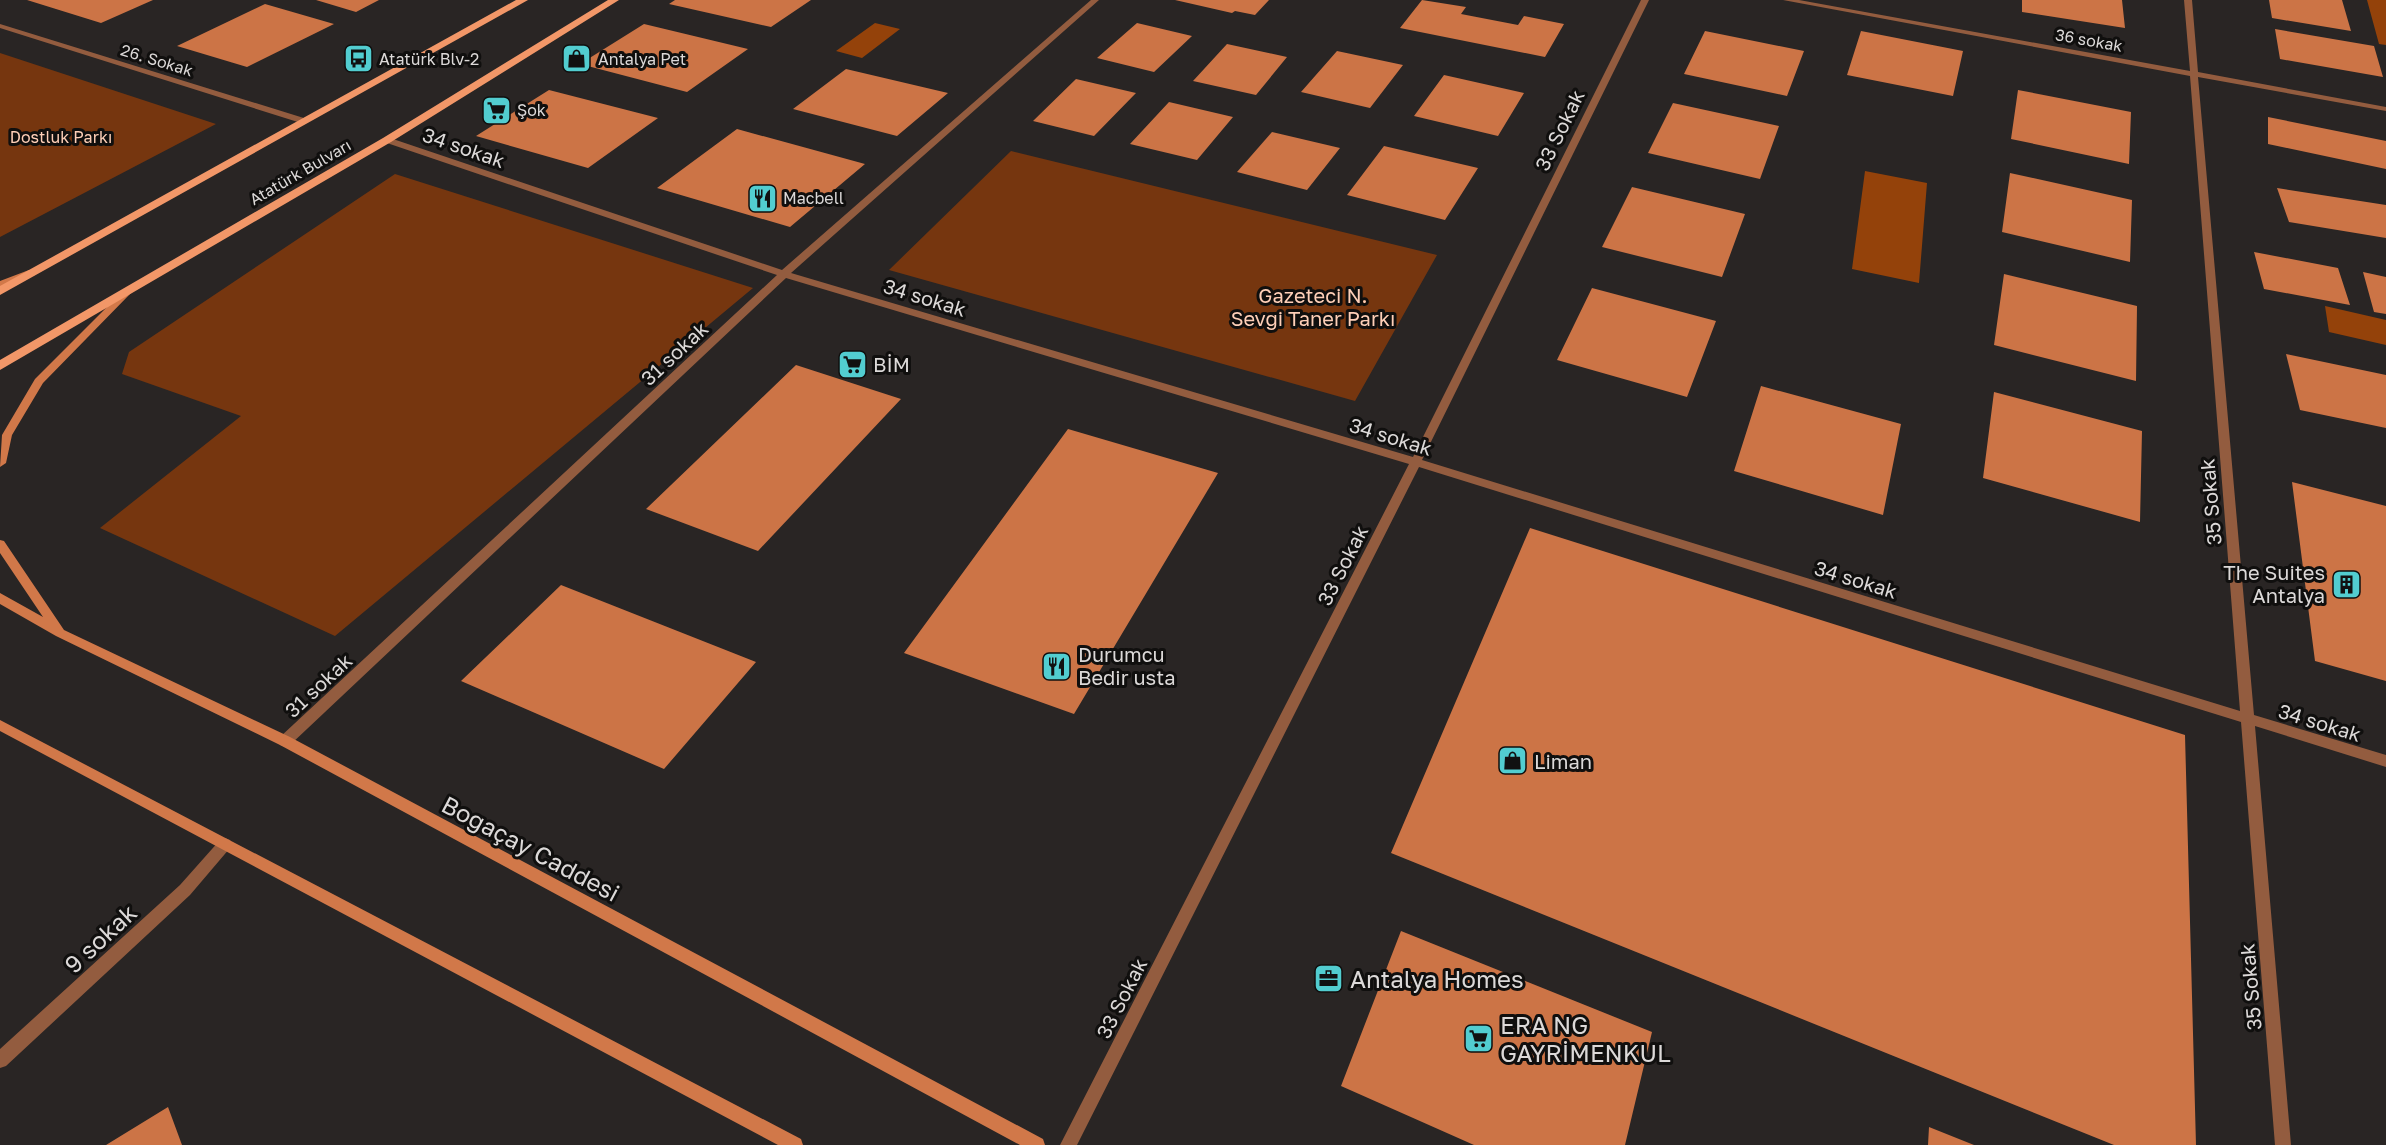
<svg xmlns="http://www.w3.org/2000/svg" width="2386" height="1145" viewBox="0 0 2386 1145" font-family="'Golos Text',sans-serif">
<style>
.green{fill:#76360f}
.water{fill:#94420a}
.building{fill:#cc7446}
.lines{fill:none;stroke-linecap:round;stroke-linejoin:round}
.minor{fill:#935c3f;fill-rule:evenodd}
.secondary{fill:#d17849;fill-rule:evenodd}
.primary{fill:#f29768;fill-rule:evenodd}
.labels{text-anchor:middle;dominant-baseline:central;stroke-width:6;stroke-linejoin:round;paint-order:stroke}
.far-street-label{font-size:16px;fill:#dcd9d8;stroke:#100f0e}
.far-poi-label{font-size:16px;fill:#dcd9d8;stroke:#100f0e;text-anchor:start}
.far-park-label{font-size:16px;fill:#fecfb7;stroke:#100f0e}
.street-label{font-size:20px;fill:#dcd9d8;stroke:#100f0e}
.park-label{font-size:20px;fill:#fecfb7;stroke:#100f0e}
.poi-label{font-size:20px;fill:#dcd9d8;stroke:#100f0e;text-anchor:start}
.near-street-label{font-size:24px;fill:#dcd9d8;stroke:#100f0e}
.near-poi-label{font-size:24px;fill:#dcd9d8;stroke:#100f0e;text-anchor:start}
</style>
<rect width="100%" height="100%" fill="#292524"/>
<!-- green -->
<path class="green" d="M0 53 216 124 0 237Z
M1011 151 1437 255 1355 401 889 270Z
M395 174 753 288 335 636 100 528 241 416 122 374 129 352Z"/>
<!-- water -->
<path class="water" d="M2367 0H2386V45L2379 44Z
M875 23 900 29 862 58 836 51Z
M1865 171 1927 183 1919 283 1852 269Z
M2325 306 2386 320V345L2329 332Z"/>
<!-- building -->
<path class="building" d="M27 0H153L101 23Z
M316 0H379L356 12Z
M675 0H811L771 27 669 4Z
M1175 0H1269L1255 15 1235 11 1232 13Z
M1422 0 1466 7 1461 14 1518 25 1524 16 1564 24 1545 57 1400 28Z
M2022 0H2122L2125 28 2022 12Z
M2269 0H2342L2351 31 2272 18Z
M265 4 334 24 247 67 177 46Z
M1137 23 1192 36 1154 72 1097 58Z
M644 24 748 49 687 92 580 64Z
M2275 29 2374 46 2383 77 2280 59Z
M1705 31 1804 51 1787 96 1684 74Z
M1861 31 1963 51 1953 96 1847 75Z
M1227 44 1287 57 1256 95 1193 81Z
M1337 51 1403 65 1370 108 1301 92Z
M846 69 948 93 897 136 793 109Z
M1444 75 1524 93 1498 136 1414 116Z
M1076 79 1136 93 1094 136 1033 121Z
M549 90 658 118 588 168 476 136Z
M2018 90 2131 112 2129 164 2011 139Z
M1169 102 1233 117 1197 160 1130 144Z
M1673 103 1779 126 1760 179 1648 153Z
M2268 117 2386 141V169L2268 144Z
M737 129 865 164 790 227 657 188Z
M1272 132 1340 148 1307 190 1237 172Z
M1384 146 1478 168 1445 220 1347 195Z
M2010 173 2132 200 2130 262 2002 232Z
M1632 187 1745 214 1722 277 1602 247Z
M2277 188 2386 205V238L2289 222Z
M2254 252 2338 268 2350 305 2264 289Z
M2363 272 2386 277V314L2374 312Z
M2004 274 2137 306 2136 381 1994 345Z
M1592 288 1716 321 1687 397 1557 360Z
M2286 354 2386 375V428L2300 410Z
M796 365 901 399 758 551 646 509Z
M1761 386 1901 424 1883 515 1734 471Z
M1994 392 2142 431 2140 522 1983 478Z
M1068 429 1218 473 1074 714 904 653Z
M2292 482 2386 506V681L2315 661Z
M1530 528 2185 735 2196 1145H2114L1391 853Z
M561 585 756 662 664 769 461 681Z
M1401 931 1652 1032 1625 1145H1474L1341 1086Z
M168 1107 182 1145H106Z
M1929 1127 1974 1145H1928Z"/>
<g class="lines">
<!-- minor -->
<path class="minor" d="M1091 0H1099L791 273 1413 457 1641 0H1649L1422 460 2240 711 2190 76 1783 0H1799L2190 71 2184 0H2192L2198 72 2386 107V111L2198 77 2254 715 2386 755V767L2255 726 2291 1145H2275L2241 722 1419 467 1077 1145H1060L1409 464 786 278 290 745 285 747 280 745 278 741 280 737 777 275 384 142V138H390L782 270Z
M0 24 307 119 308 121 301 123 0 28Z
M225 838 230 840 232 844 230 848 190 895 6 1066 0 1068V1049L180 885 220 840Z"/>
<!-- secondary -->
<path class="secondary" d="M29 270 34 273 32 275 0 287V281Z
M127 289 132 292 130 294 43 383 12 435 6 463 0 467 2 435 35 379 124 290Z
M0 540 4 541 64 630 290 737 1043 1139 1045 1145H1020L280 745 56 636 0 604V593L43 617 0 553Z
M0 720 801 1139 803 1145H778L0 731Z"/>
<!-- primary -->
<path class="primary" d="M516 0H528L0 295V286Z
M608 0H619L391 142 0 370V360L383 138Z"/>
</g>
<!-- icons -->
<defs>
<symbol id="bus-square" viewBox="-11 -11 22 22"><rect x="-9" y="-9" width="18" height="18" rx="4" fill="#52cdd0" stroke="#100f0e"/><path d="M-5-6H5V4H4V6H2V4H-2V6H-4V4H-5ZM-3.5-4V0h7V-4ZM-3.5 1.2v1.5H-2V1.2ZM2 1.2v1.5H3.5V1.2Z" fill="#111"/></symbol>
<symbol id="shop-square" viewBox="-11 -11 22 22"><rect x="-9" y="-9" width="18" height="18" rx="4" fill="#52cdd0" stroke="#100f0e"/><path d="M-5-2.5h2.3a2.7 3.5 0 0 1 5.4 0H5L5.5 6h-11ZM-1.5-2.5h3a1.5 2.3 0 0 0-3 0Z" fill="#111"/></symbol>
<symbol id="supermarket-square" viewBox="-11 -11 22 22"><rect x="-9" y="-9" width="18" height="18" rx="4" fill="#52cdd0" stroke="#100f0e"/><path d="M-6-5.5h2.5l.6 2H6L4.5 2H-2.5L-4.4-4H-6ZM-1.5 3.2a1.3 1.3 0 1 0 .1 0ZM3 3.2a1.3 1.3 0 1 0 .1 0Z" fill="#111"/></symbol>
<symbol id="restaurant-square" viewBox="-11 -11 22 22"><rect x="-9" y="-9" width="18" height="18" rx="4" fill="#52cdd0" stroke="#100f0e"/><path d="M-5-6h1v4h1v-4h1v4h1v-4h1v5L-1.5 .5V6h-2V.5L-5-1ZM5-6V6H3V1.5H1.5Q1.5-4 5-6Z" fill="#111"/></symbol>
<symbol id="building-square" viewBox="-11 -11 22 22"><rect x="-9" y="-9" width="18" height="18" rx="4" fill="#52cdd0" stroke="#100f0e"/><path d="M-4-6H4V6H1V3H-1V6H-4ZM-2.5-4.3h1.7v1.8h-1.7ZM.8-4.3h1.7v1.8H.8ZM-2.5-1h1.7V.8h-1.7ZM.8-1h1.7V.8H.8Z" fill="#111"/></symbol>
<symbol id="office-square" viewBox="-11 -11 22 22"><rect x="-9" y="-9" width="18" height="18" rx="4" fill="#52cdd0" stroke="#100f0e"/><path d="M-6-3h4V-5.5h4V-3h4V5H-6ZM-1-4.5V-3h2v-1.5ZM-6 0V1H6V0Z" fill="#111"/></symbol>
</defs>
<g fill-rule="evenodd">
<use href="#bus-square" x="342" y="42" width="33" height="33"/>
<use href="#shop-square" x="560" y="42" width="33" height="33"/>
<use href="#supermarket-square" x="480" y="94" width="33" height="33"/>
<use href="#restaurant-square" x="746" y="182" width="33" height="33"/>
<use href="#supermarket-square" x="836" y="348" width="33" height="33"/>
<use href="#building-square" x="2330" y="568" width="33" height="33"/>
<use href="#restaurant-square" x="1040" y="650" width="33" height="33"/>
<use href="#shop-square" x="1496" y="744" width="33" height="33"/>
<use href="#office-square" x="1312" y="962" width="33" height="33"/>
<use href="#supermarket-square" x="1462" y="1022" width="33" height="33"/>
</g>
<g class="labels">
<!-- far-street labels -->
<g class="far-street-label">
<text transform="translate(2089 40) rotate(10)">36 sokak</text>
<text transform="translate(157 60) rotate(17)">26. Sokak</text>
<text transform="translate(300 172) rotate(-30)">Atatürk Bulvarı</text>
</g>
<!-- far-poi labels -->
<g class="far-poi-label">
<text x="379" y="59">Atatürk Blv-2</text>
<text x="598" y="59">Antalya Pet</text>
<text x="517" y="110">Şok</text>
<text x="783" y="198">Macbell</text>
</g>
<!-- far-park labels -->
<g class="far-park-label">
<text x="61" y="137">Dostluk Parkı</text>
</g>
<!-- street labels -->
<g class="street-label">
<text transform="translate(1559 130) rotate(-64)">33 Sokak</text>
<text transform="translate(464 147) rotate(19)">34 sokak</text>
<text transform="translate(925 297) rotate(17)">34 sokak</text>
<text transform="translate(674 353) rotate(-43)">31 sokak</text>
<text transform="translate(1391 436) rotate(17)">34 sokak</text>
<text transform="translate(2210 502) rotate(-95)">35 Sokak</text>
<text transform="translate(1342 565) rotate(-63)">33 Sokak</text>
<text transform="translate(1856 579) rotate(17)">34 sokak</text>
<text transform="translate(318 685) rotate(-43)">31 sokak</text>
<text transform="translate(2320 722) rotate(17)">34 sokak</text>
<text transform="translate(2250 987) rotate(-95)">35 Sokak</text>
<text transform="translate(1121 998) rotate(-63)">33 Sokak</text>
</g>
<!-- park labels -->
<g class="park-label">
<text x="1313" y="295">Gazeteci N.<tspan x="1313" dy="23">Sevgi Taner Parkı</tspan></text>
</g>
<!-- poi labels -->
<g class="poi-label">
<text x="873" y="364">BİM</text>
<text x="2325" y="572" text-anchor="end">The Suites<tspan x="2325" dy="23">Antalya</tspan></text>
<text x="1078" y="654">Durumcu<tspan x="1078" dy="23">Bedir usta</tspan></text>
<text x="1534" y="761">Liman</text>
</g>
<!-- near-street labels -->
<g class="near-street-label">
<text transform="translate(531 848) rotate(28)">Boğaçay Caddesi</text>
<text transform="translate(100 938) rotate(-43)">9 sokak</text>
</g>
<!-- near-poi labels -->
<g class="near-poi-label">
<text x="1350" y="978">Antalya Homes</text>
<text x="1500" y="1024">ERA NG<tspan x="1500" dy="28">GAYRİMENKUL</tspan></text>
</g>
</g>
</svg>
